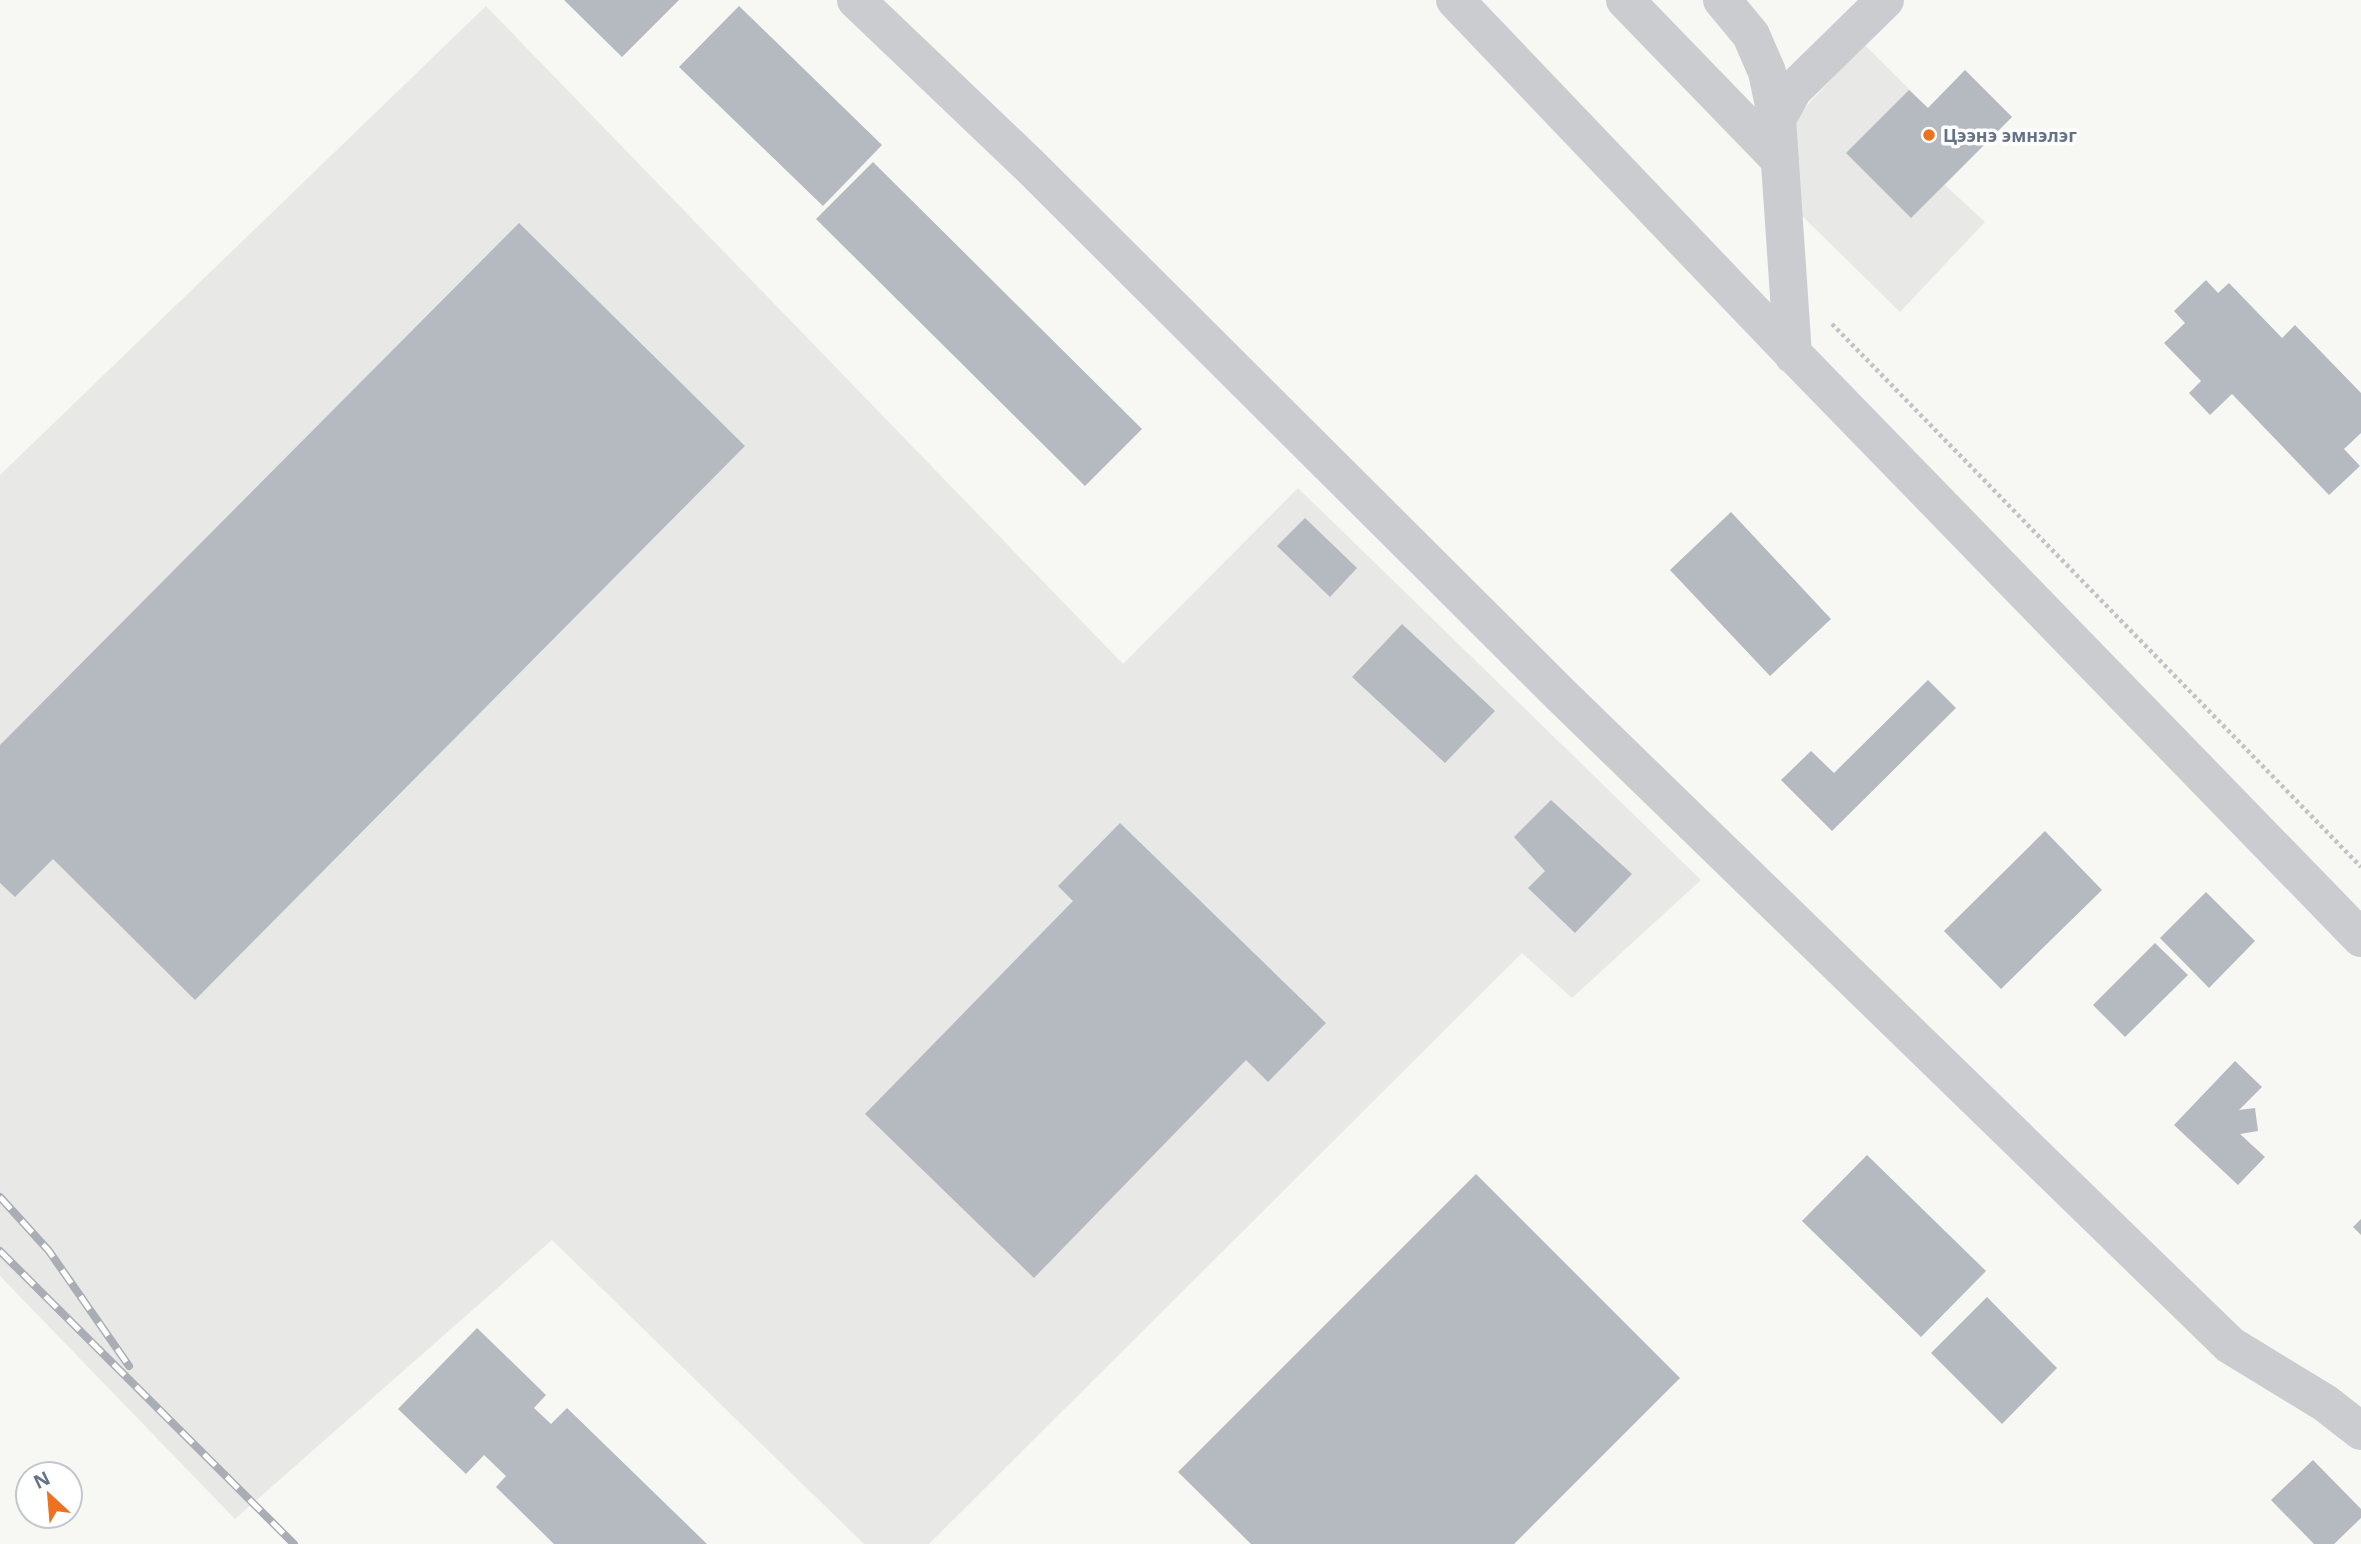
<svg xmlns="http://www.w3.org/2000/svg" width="2361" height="1544" viewBox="0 0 2361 1544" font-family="'Noto Sans',sans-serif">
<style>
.built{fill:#e8e8e7}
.building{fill:#b5bac0}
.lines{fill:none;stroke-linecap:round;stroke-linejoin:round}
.path{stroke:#c1c2c5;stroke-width:4.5;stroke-dasharray:3.5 3.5;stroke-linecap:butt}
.minor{stroke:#caccd0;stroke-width:38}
.rail-casing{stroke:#a9adb4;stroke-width:8}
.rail{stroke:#fff;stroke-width:5;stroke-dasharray:16;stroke-linecap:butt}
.poi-dot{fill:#ed711e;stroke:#fff;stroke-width:2.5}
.labels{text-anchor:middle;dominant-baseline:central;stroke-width:7;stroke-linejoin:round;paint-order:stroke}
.poi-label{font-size:18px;font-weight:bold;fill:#657287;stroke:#fff;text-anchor:start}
</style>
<rect width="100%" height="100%" fill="#f7f7f4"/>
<!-- built -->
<path class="built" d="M486 6 1123 664 1298 488 1701 880 1572 998 1522 953 929 1544H864L552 1240 235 1519 0 1276V475Z
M1864 44 1928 108 1965 70 2012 117 1945 185 1985 222 1900 312 1792 206 1786 135 1802 111Z"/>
<!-- building -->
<path class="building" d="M564 0H679L622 57Z
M739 6 882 145 823 206 679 67Z
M1965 70 2012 117 1911 218 1846 153 1909 90 1928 108Z
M873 162 1142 429 1085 486 816 219Z
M519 223 745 446 195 1000 53 859 15 897 0 883V745Z
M2206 280 2218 293 2229 283 2282 338 2295 325 2361 393V433L2344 449 2360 466 2329 495 2232 394 2210 415 2189 393 2201 381 2164 343 2185 323 2174 311Z
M1731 512 1831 619 1770 676 1670 570Z
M1305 518 1357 568 1330 597 1277 546Z
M1402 624 1495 711 1445 763 1352 677Z
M1928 680 1956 708 1832 831 1781 780 1811 751 1834 773Z
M1551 800 1632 874 1575 933 1528 888 1545 871 1514 837Z
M1120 823 1326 1023 1268 1082 1246 1060 1034 1278 865 1114 1073 901 1058 886Z
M2045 831 2102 890 2001 989 1944 931Z
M2206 892 2255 941 2209 988 2160 938Z
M2155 943 2188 975 2125 1037 2093 1005Z
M2235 1061 2262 1087 2239 1110 2255 1108 2258 1131 2240 1134 2265 1157 2238 1185 2174 1125Z
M1867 1155 1986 1271 1921 1337 1802 1221Z
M1476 1174 1680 1378 1514 1544H1251L1178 1472Z
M2361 1219V1235L2353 1227Z
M1987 1297 2057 1368 2002 1424 1931 1353Z
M477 1328 546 1395 534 1408 551 1424 567 1408 707 1544H554L496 1487 506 1476 484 1455 466 1474 398 1409Z
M2313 1460 2361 1509V1518L2334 1544H2314L2271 1500Z"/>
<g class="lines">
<!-- path -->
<path class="path" d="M1832 324 2361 867"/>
<!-- minor -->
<path class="minor" d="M856 0 1029 165 1562 696 2230 1345 2325 1403 2361 1431
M1455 0 1773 333 2361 938
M1625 0 1780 160
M1722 0 1751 35 1767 72 1777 119 1793 355
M1777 119 1793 90 1885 0"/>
<defs>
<path id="rail" d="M0 1197 49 1251 129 1366
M0 1251 294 1544"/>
</defs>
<!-- rail casing -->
<use href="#rail" class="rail-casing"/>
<!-- rail -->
<use href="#rail" class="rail"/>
</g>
<!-- markers -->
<circle class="poi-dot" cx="1929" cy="135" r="7"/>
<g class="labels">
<!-- poi labels -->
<g class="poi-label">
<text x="1943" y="135">Цээнэ эмнэлэг</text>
</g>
</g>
<!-- north arrow -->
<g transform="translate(49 1495) rotate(334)"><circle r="33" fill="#ffffff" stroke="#c1c7cf" stroke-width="2"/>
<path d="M0-5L12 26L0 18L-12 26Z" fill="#ed711e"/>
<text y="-10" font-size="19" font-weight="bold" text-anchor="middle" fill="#657287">N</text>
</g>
</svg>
